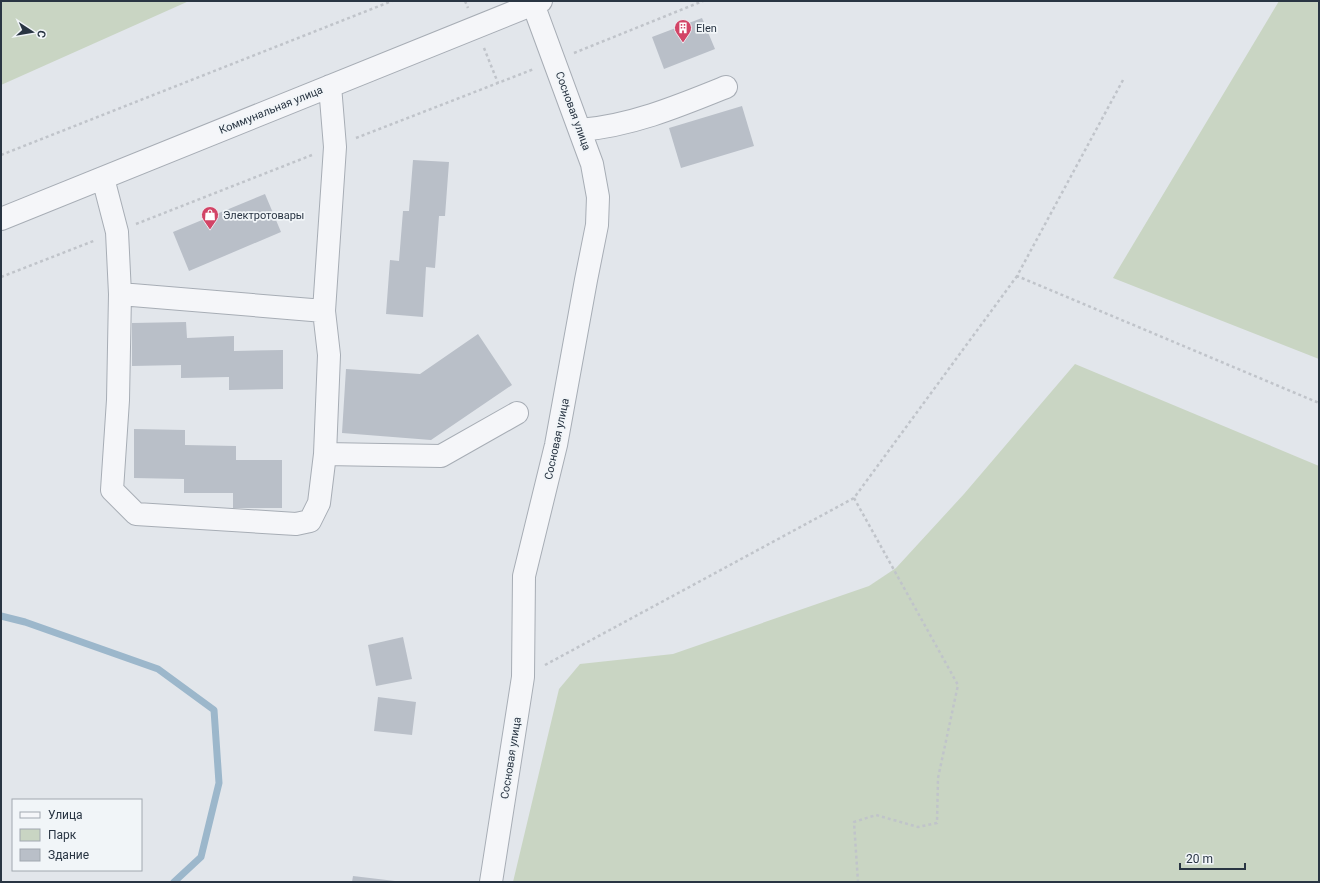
<svg xmlns="http://www.w3.org/2000/svg" width="1320" height="883" viewBox="0 0 1320 883" font-family="Roboto,sans-serif">
<style>
.green{fill:#c9d5c3}
.lines{fill:none;stroke-linecap:round;stroke-linejoin:round}
.stream{stroke:#9cb7cb;stroke-width:7}
.building{fill:#b9bfc8}
.minor-casing{stroke:#a7adb5;stroke-width:24}
.path{stroke:#c0c4ca;stroke-width:2.5;stroke-dasharray:3 3;stroke-linecap:butt}
.minor{stroke:#f5f6f9;stroke-width:22}
.labels{text-anchor:middle;dominant-baseline:central;stroke-width:3.5;stroke-linejoin:round;paint-order:stroke}
.poi-label{font-size:11px;fill:#293543;stroke:#f1f5f8;text-anchor:start}
.street-label{font-size:11px;fill:#293543;stroke:#f1f5f8}
</style>
<rect width="100%" height="100%" fill="#e2e6eb"/>
<!-- green -->
<path class="green" d="M1 1H189L1 85Z
M1279 1H1319V359L1113 278Z
M1075 364 1319 466V882H513L559 689 580 664 673 654 869 586 896 568 964 494Z"/>
<g class="lines">
<!-- stream -->
<path class="stream" d="M1 616 25 622 158 669 214 710 219 783 201 857 174 882"/>
</g>
<!-- building -->
<path class="building" d="M702 18 715 49 664 69 652 37Z
M742 106 754 146 681 168 669 128Z
M413 160 449 162 445 216H439L435 268 426 267 423 317 386 314 390 260 399 261 403 211H409Z
M265 194 281 232 189 271 173 232Z
M186 322 187 338 234 336V351L283 350V389L229 390V377L181 378V365L132 366V323Z
M478 334 512 385 431 440 342 433 346 369 420 374Z
M134 429 185 430V445L236 446V460H282V508H233V493H184V479L134 478Z
M403 637 412 679 376 686 368 645Z
M378 697 416 702 412 735 374 731Z
M353 876 395 881V882H352Z"/>
<g class="lines">
<defs>
<path id="minor" d="M330 86 335 147 324 311 329 355 325 454 441 456 517 413
M580 130C631 126 679 106 726 87
M103 178 117 232 120 294 118 400 112 490 136 514 296 524 310 521 319 503 325 454
M1 219 541 1
M120 294 324 311
M491 882 523 677 524 576 556 445 586 280 597 225 598 197 592 164 532 1"/>
</defs>
<!-- minor casing -->
<use href="#minor" class="minor-casing"/>
<!-- path -->
<path class="path" d="M465 1 468 8
M484 48 498 83
M574 53 703 1
M1123 80 1017 276 1319 403
M356 138 534 69
M1 155 392 1
M136 224 312 155
M1 277 96 240
M854 498 958 685 938 778 937 823 918 827 876 815 854 822 858 882
M545 665 854 498 1017 276"/>
<!-- minor -->
<use href="#minor" class="minor"/>
</g>
<!-- icons -->
<defs>
<symbol id="building-pin" viewBox="-11 -11 22 30"><path d="M0 17L-7.5 6A9.5 9.5 0 1 1 7.5 6Z" fill="#d24466" stroke="#f1f5f8"/><path d="M-4-6H4V6H1V3H-1V6H-4ZM-2.5-4.3h1.7v1.8h-1.7ZM.8-4.3h1.7v1.8H.8ZM-2.5-1h1.7V.8h-1.7ZM.8-1h1.7V.8H.8Z" fill="#fff"/></symbol>
<symbol id="shop-pin" viewBox="-11 -11 22 30"><path d="M0 17L-7.5 6A9.5 9.5 0 1 1 7.5 6Z" fill="#d24466" stroke="#f1f5f8"/><path d="M-5-2.5h2.3a2.7 3.5 0 0 1 5.4 0H5L5.5 6h-11ZM-1.5-2.5h3a1.5 2.3 0 0 0-3 0Z" fill="#fff"/></symbol>
</defs>
<g fill-rule="evenodd">
<use href="#building-pin" x="673" y="18" width="20" height="27"/>
<use href="#shop-pin" x="200" y="205" width="20" height="27"/>
</g>
<g class="labels">
<!-- poi labels -->
<g class="poi-label">
<text x="696" y="28">Elen</text>
<text x="223" y="215">Электротовары</text>
</g>
<!-- street labels -->
<g class="street-label">
<text transform="translate(271 110) rotate(-22)">Коммунальная улица</text>
<text transform="translate(573 111) rotate(70)">Сосновая улица</text>
<text transform="translate(557 439) rotate(-78)">Сосновая улица</text>
<text transform="translate(511 758) rotate(-81)">Сосновая улица</text>
</g>
</g>
<!-- border -->
<rect width="1320" height="883" fill="none" stroke="#293543" stroke-width="4"/>
<!-- legend -->
<rect x="12" y="799" width="130" height="72" fill="#f1f5f8" stroke="#a1a8b0"/>
<rect x="20" y="812" width="20" height="6" fill="#f5f6f9" stroke="#a1a8b0"/>
<text x="48" y="819" font-size="12" fill="#293543">Улица</text>
<rect x="20" y="829" width="20" height="12" fill="#c9d5c3" stroke="#a1a8b0"/>
<text x="48" y="839" font-size="12" fill="#293543">Парк</text>
<rect x="20" y="849" width="20" height="12" fill="#b9bfc8" stroke="#a1a8b0"/>
<text x="48" y="859" font-size="12" fill="#293543">Здание</text>
<!-- north arrow -->
<g transform="translate(32 32) rotate(102)" stroke="#f1f5f8" stroke-width="3" paint-order="stroke">
<path d="M0-3L7 15L0 10L-7 15Z" fill="#293543"/>
<text y="-6" font-size="11" font-weight="bold" text-anchor="middle" fill="#293543">С</text>
</g>
<!-- scale -->
<path d="M1180 863v6h65v-6" fill="none" stroke="#293543" stroke-width="2"/>
<text x="1186" y="863" font-size="12" fill="#293543" stroke="#f1f5f8" stroke-width="3" paint-order="stroke">20 m</text>
</svg>
